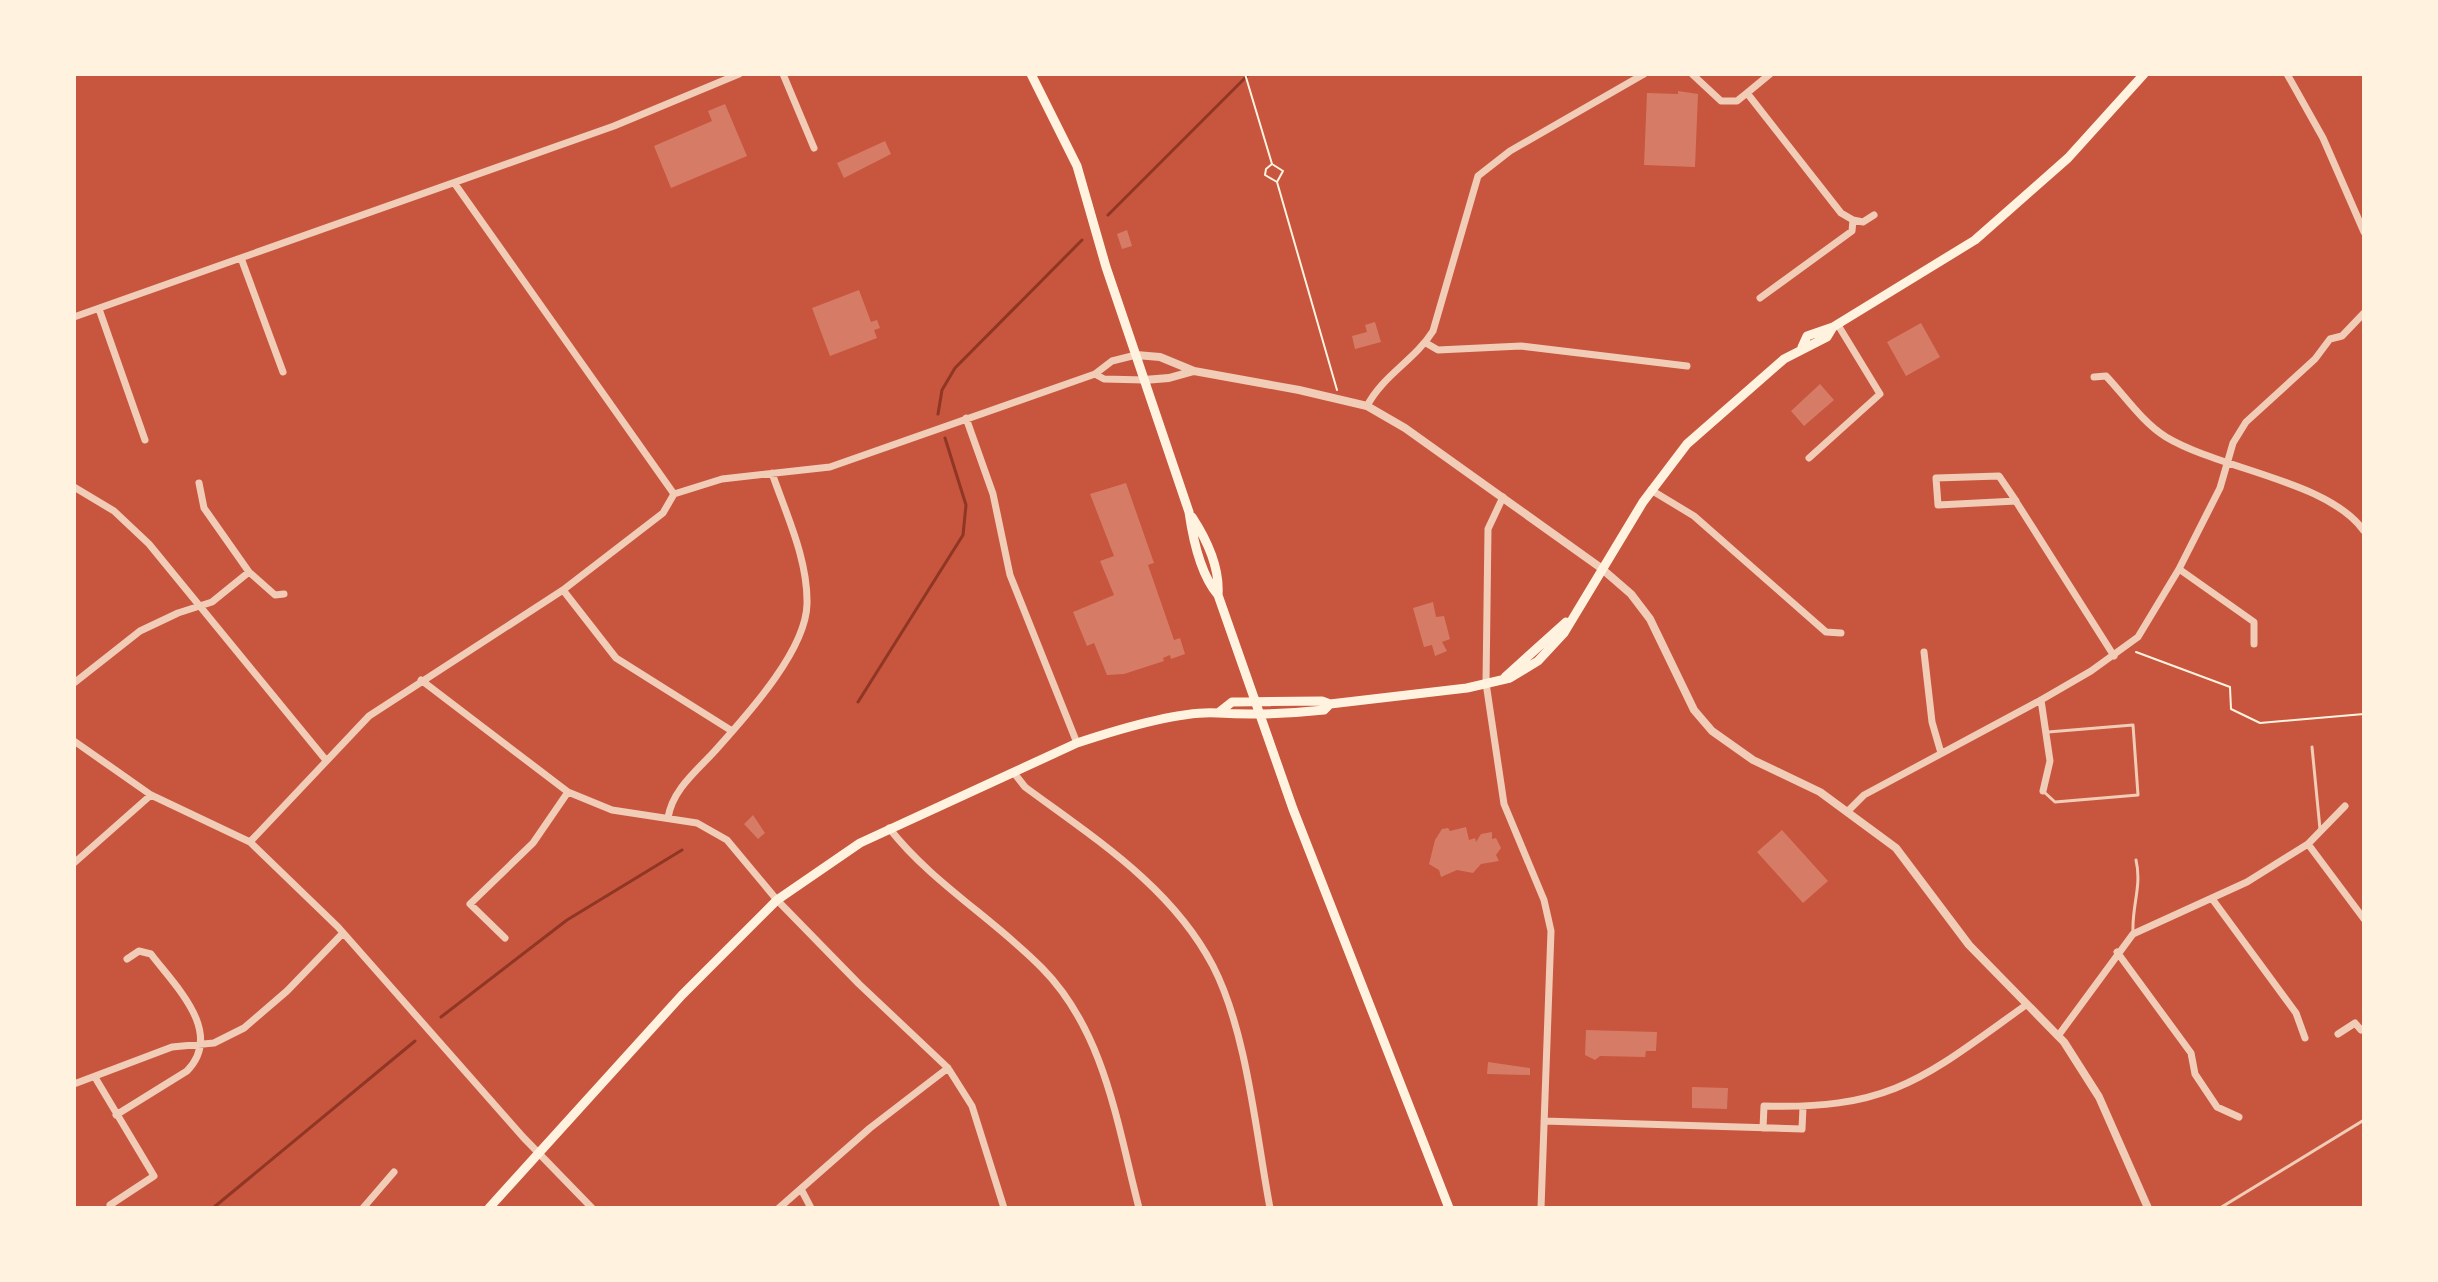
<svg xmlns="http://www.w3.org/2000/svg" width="2438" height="1282" viewBox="0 0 2438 1282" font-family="'Nunito Sans',sans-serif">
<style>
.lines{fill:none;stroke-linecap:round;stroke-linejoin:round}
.stream{stroke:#8f3625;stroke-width:3}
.building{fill:#d67c66}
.path{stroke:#fff3e0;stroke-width:2}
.service{stroke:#f1ccb7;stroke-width:3}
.minor{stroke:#f1ccb7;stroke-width:7}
.tertiary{stroke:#f1ccb7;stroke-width:8}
.secondary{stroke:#fff3e0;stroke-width:9}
</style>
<rect width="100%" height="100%" fill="#c8553d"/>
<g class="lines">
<!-- stream -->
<path class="stream" d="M1108 215 1249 74
M938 414 942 390 955 368 1082 240
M858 702 963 535 966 505 945 438
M441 1017 567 920 682 850
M213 1208 415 1041"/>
</g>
<!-- building -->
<path class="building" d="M1678 91 1698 94 1695 167 1644 165 1647 93 1678 94Z
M725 104 747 156 671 188 654 146 712 121 708 111Z
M885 141 891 154 844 178 837 163Z
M1127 230 1132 246 1122 249 1117 234Z
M859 290 871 322 877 320 880 328 874 330 877 338 830 356 812 308Z
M1375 322 1381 342 1355 349 1352 336 1367 332 1365 325Z
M1921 323 1940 357 1906 376 1887 342Z
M1820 384 1834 400 1804 426 1791 411Z
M1126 483 1154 563 1148 565 1174 640 1180 638 1185 654 1171 659 1170 655 1163 658 1164 661 1124 674 1107 675 1094 643 1087 646 1073 612 1114 595 1100 561 1114 556 1090 494Z
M1433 602 1436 617 1444 616 1450 639 1442 642 1447 651 1435 656 1432 645 1424 647 1413 608Z
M753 815 765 833 758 839 744 824Z
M1466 827 1469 840 1475 838 1476 842 1481 834 1492 832V839L1496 838 1501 848 1496 855 1499 861 1481 864 1473 873 1457 870 1441 877 1439 870 1429 864 1435 840 1442 829 1448 828 1450 831Z
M1782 830 1828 881 1803 903 1757 852Z
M1586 1030 1657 1032 1656 1051H1646L1645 1057 1600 1056 1595 1060 1585 1055Z
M1488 1062 1530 1068V1075L1487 1074Z
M1692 1087 1728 1088 1727 1109 1692 1108Z"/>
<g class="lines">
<!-- path -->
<path class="path" d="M1245 74 1272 164 1283 171 1277 182 1265 175 1266 169 1272 164
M1277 182 1337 390
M2136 652 2230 687 2231 709 2260 723 2364 714"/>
<!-- service -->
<path class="service" d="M2312 747 2320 829
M2043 791 2055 802 2138 795 2133 725 2048 732
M2133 931C2132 905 2142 886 2136 860
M2220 1208 2364 1120"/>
<!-- minor -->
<path class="minor" d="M783 74 814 148
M1692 74 1721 101H1737L1747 93 1841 213 1853 220 1852 231 1760 298
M2287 74 2323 138 2364 232
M1747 93 1770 74
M455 184 674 494
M1853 220 1863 222 1874 215
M241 258 283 372
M99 309 145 440
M74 317 614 126 739 74
M1426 343 1438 350 1521 346 1687 366
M1095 374 1104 379 1144 380
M2094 377 2106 376C2125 396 2142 422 2166 437 2221 470 2329 481 2364 531
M1367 406C1383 375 1415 360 1433 331L1478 176 1510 151 1644 74
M966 418 993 494 1010 575 1077 743
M1809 458 1880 394 1838 325
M199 483 204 508 249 572 275 595 284 594
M74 487 114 511 149 544 325 759
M1651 490 1694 516 1826 632 1841 633
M1503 497 1488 529 1486 683 1504 804 1544 900 1551 931 1541 1208
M2016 501 1938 505 1936 478 1999 476 2016 501 2017 503 2114 656
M2179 569 2254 622V644
M563 590 616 658 732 731
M1924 652 1932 722 1941 753
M421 680 568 792 612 810 697 823 727 840 777 900 859 984 948 1068 972 1106 1004 1208
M74 683 140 631 178 613 212 602 249 572
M2041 700 2050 761 2043 791
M74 741 151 795 250 842 338 927 523 1137 592 1208
M1014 773 1025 787C1094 838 1172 887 1213 966 1247 1032 1256 1134 1270 1208
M1848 811 1864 795 2041 700 2091 671 2138 637 2179 569 2220 488 2233 443 2246 422 2315 359 2330 339 2342 336 2364 313
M668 818C672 791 695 772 713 753 744 718 806 652 807 604 808 559 786 514 772 473
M889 828C931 882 994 919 1042 968 1105 1032 1117 1124 1139 1208
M250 842 369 716 563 590 663 513 674 494 722 479 830 467 1095 374 1112 361 1136 355
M2308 844 2364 919
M74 863 151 795
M2213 900 2296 1013 2305 1038
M505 938 470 904 533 843 568 792
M2117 952 2191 1053 2195 1074 2217 1107 2239 1117
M2338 1034 2355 1023 2361 1030 2364 1028
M2058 1036 2133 934 2247 882 2308 844 2345 806
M96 1079 154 1176 110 1205
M74 1084 172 1047 214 1043 244 1028 287 991 343 933
M116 1115 187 1071C225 1032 174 985 151 954L139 951 127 959
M1544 1121 1802 1129 1803 1107
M1763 1128 1764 1106C1893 1110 1926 1076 2026 1005
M801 1189 811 1208
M363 1208 394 1172
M779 1208 870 1128 948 1068"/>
<!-- tertiary -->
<path class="tertiary" d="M1136 355 1160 357 1194 371 1299 390 1367 406 1405 428 1601 568 1631 594 1650 619 1694 710 1712 731 1753 760 1820 792 1896 848 1969 945 2064 1042 2099 1097 2148 1208
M1144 380 1169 378 1194 371"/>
<!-- secondary -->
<path class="secondary" d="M1031 74 1077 166 1106 267 1189 512C1193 540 1200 574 1218 595L1293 809 1449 1208
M1802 347 1807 336 1833 327 1975 240 2068 158 2144 74
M1192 517C1207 540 1220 567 1218 595
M1505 677 1566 622
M1218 713 1232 702 1322 701 1330 704 1467 688 1510 678 1538 661 1564 633 1643 502 1687 444 1784 359 1827 337 1833 327
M489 1208 682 995 777 900 860 843 1077 743C1113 731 1181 710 1218 713 1254 715 1287 714 1324 710L1330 704"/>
</g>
<!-- border -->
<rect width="2438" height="1282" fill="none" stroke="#fff3e0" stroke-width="152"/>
</svg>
